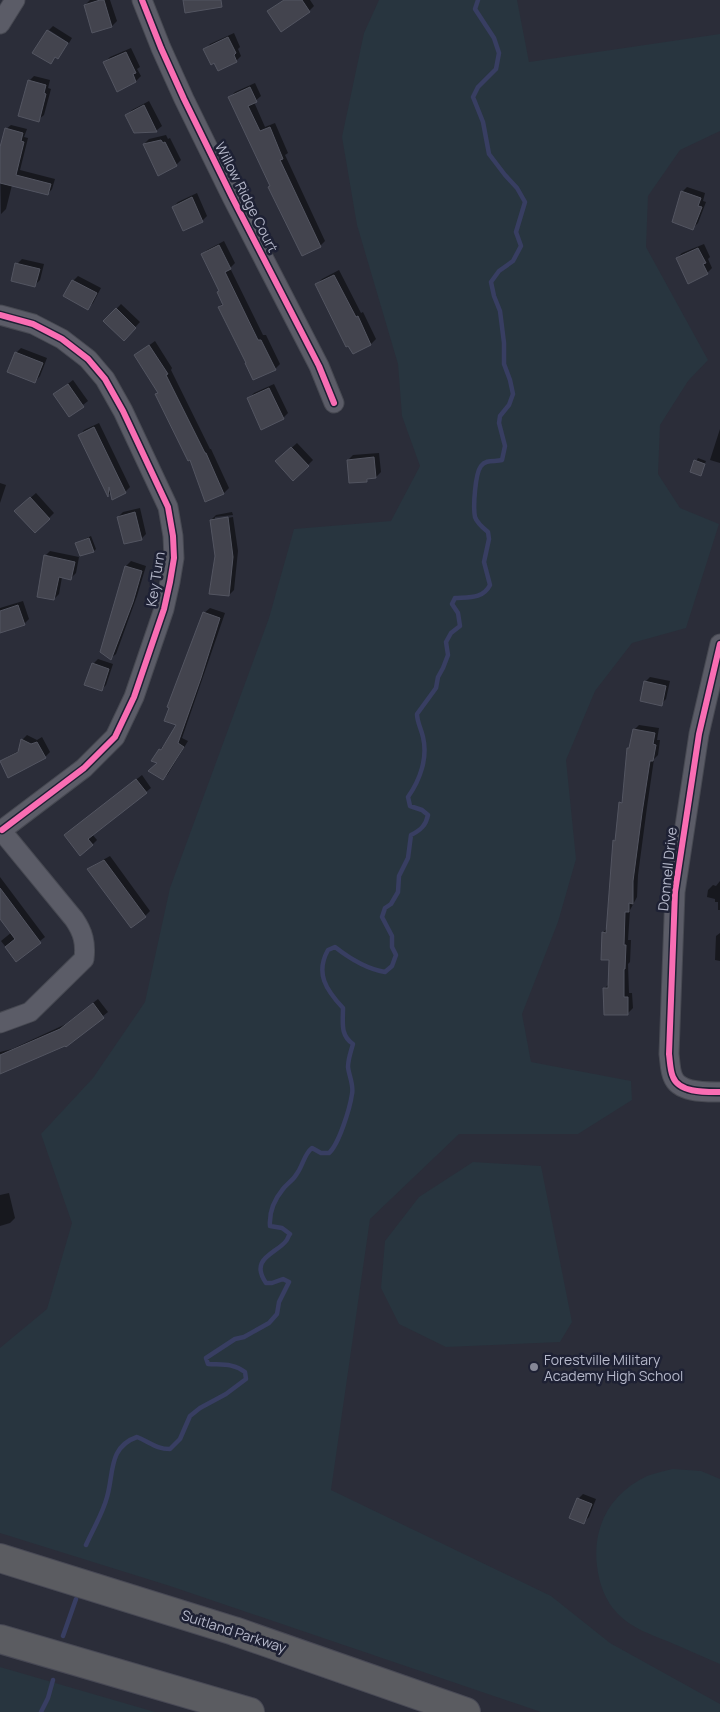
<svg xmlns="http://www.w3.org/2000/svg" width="720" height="1712" viewBox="0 0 720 1712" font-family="Manrope,sans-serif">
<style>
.green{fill:#28353f}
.shadow{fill:#0007}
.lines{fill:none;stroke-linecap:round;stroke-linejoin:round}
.stream{stroke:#383e62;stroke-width:4.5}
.building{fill:#43444e;stroke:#535561}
.minor-casing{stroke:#474952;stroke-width:21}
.highway-casing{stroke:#484955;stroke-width:30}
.minor{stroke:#5b5c67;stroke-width:19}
.highway{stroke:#5b5c61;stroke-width:28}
.cycleway-casing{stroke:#1e2134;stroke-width:9}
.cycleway{stroke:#f96db3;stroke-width:6}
.poi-dot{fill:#858797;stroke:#1e2134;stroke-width:2}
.labels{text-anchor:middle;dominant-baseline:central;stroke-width:5;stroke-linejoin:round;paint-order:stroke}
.street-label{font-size:14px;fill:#b5b8ca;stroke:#1e2134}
.poi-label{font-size:14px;fill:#b5b8ca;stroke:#1e2134;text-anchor:start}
</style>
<rect width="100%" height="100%" fill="#2b2d39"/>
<!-- green -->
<path class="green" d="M379 0H517L529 62 720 34V131L680 150 648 196 646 247 708 360 688 381 660 425 658 474 680 508 719 524 686 628 632 643 595 691 566 760 576 859 558 922 522 1014 531 1062 631 1081 632 1100 578 1134H459L370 1219 331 1490 551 1596 610 1643 720 1704V1712H541L170 1586 0 1533V1348L47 1309 72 1223 41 1134 93 1078 145 1002 170 888 269 618 294 529 391 521 420 466 402 416 398 364 357 225 342 137 364 33Z
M473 1162 541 1166 572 1322 560 1342 446 1347 399 1324 381 1288 385 1241 419 1197Z
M673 1469 701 1471 720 1479V1664C702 1656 685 1649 667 1641 649 1634 632 1628 618 1614 605 1601 599 1583 597 1566 592 1526 611 1493 647 1476 655 1473 664 1471 673 1469Z
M0 1667 155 1712H0Z"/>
<!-- shadow -->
<path class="shadow" d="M90 0H110L117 21 112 26 85 5Z
M284 0H310L314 6 309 11H269Z
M53 26 72 38 69 43 49 30Z
M234 33 240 47 238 49 241 56 236 61 205 50 210 44Z
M131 48 140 67 137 69 141 76 136 81 105 62 110 57Z
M34 76 50 80 48 88 51 89 44 115 38 120 29 81Z
M255 83 261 96 254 102 265 127 275 123 288 153 285 155 325 241 320 246 230 97 235 92Z
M149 101 162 126 157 130 135 131 127 115 132 110Z
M11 125 27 129 24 137 28 138 20 170 55 179 52 189 48 194 12 185 6 209 1 214 0 154 6 129Z
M166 135 168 139 170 138 181 160 176 165 144 144 149 139Z
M687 187 705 193 703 201 706 202 698 223 693 228 674 215 682 192Z
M197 193 207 216 202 221 173 207 178 202Z
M224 241 235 263 230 268 263 335H266L280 364 275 369 219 307 223 303 220 291 202 255 207 250Z
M704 244 710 257 708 259 712 268 707 273 677 258 682 253Z
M22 259 44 264 40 280 35 285 17 264Z
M339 270 361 313 363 312 376 339 371 344 317 284 322 279Z
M78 276 101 288 93 303 88 308 73 281Z
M121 304 140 322 124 339 105 321Z
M155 341 172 368 171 370 210 449H211L229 488 224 493 206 500 190 458 159 392 136 355Z
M21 348 47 358 40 376 35 382 16 353Z
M73 380 88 401 70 415 60 390Z
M274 384 288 413 283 418 249 398 254 393Z
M99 423 130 487 125 492H112L108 495 79 436 84 430Z
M720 429V463L710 460Z
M297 443 313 460 294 479 277 461Z
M379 453 381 472 376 477H370L367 480 348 460 353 455Z
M698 458 706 461 700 474 691 471Z
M0 483 6 485 0 503Z
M36 493 54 513 35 532 21 506Z
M140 508 146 534 141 539 118 517 123 512Z
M232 512 233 515 215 517V520L233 517 238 551 234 590 229 595 216 556 211 520 216 515Z
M91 536 96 549 94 551 81 554 76 543Z
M50 551 79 557 76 573 71 578 62 577 59 594 54 599 45 556Z
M131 561 146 566 137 596 116 654 111 658 126 566Z
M23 601 29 619 24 624 0 632V608Z
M210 608 225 613 182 738 188 741 168 774 163 779 158 763 160 750 178 725 204 613Z
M98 659 113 664 106 685 101 690 93 664Z
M650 677 670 681 666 699 661 704 645 682Z
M639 725 659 728 657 740H660L658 755 654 759 647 807 638 875 637 897 630 910 628 940H631L630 962 628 964 629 993H632L633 1008 628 1013 604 989 609 984 611 959 603 933 607 928 614 841 616 839 621 803 624 800 629 748 631 746 634 730Z
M27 735 37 740 42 737 50 752 45 757 2 762 7 757 20 750 22 740Z
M142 775 151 788 92 834 97 840 92 845 65 835Z
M110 856 150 911 145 916 89 869 94 865Z
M0 877 45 937 16 960 1 941 12 932 0 917Z
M720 881V910H718V902H715V899L707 897 708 890 713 885 716 886Z
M720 933V961L715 960 716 936Z
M98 999 108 1012 67 1045 0 1073V1052L12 1049 66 1024Z
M9 1193 15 1218 10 1223 0 1226V1195Z
M583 1494 596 1499 589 1517 584 1522 578 1499Z"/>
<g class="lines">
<!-- stream -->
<path class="stream" d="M86 1545C93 1529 103 1513 107 1497 114 1474 108 1447 137 1437 150 1442 156 1449 170 1449L180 1439 190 1416 200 1408 226 1394 246 1379 245 1372C233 1363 222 1365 208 1364L206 1358 235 1339 244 1337 269 1323 277 1314 279 1302 289 1282 283 1279 272 1283H266C249 1258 276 1254 286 1241 288 1239 288 1236 290 1234L282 1228 270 1226C269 1213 274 1200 283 1189 287 1184 293 1180 296 1175 303 1166 304 1154 312 1148L321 1153H329C339 1144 350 1108 352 1094 354 1085 349 1076 348 1067 348 1059 351 1051 353 1044 340 1035 343 1023 343 1008 326 990 315 973 328 950L335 947C349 958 367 969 385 972L392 966 396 955 392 947V936L382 917 385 908 391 904 398 892 399 876 408 858 411 835C421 830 426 825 428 815L422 810 410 806 408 797C420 780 428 758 423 737 421 728 417 722 417 714L436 688 438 677 443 668 448 655 446 642 451 633 460 626 458 613 452 604 455 598C469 597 483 599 490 585L484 562 489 539 488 532C483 528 477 523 475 517 473 507 475 474 481 466 486 459 495 462 502 460L505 446 499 423 500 416 509 405 513 394 510 380 504 364V343L500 311 494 296 491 282 499 271 513 261 521 246 516 232 525 202 517 188 505 175 489 154 483 122 473 97 478 87 496 69 499 53 494 38 475 9 478 0
M63 1636 76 1599
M41 1712 48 1698 53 1680"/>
</g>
<!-- building -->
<path class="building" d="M100 0H104L112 27 92 33 84 5Z
M183 0H221L222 7 185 13Z
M284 0H302L310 12 281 32 267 11Z
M47 30 68 43 58 59 55 57 51 64 32 53Z
M228 37 236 53 234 55 237 62 218 71 214 63 211 65 203 49Z
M126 52 136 73 133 74 136 82 117 92 103 62Z
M28 80 46 85 44 93 46 94 39 122 18 116Z
M250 87 257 102 248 106 260 131 270 127 283 159 280 160 321 247 302 256 268 187 270 186 228 97Z
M144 105 157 132 134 133 125 115Z
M5 128 23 133 21 141 24 142 16 175 51 184 48 195 0 183V147Z
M161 140 163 143 165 142 177 166 158 176 143 144Z
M681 191 701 198 698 206 702 207 693 230 672 222Z
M192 197 203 222 183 231 172 207Z
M219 245 231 269 225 272 258 340H261L276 370 253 380 245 363H246L218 307 223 305 217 292 219 291 201 254Z
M698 248 706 263 703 264 708 274 688 284 676 258Z
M15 263 40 269 35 287 11 281Z
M334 275 356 317 358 316 371 345 353 354 348 346 346 347 315 284Z
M72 280 97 293 88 310 63 296Z
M116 308 136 328 124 341 103 321Z
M149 345 168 374 166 375 205 453H206L224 494 205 502 190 460 188 461 155 394 158 393 134 355Z
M15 352 43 363 35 383 7 372Z
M68 384 84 407 69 417 53 394Z
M269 388 284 419 261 430 247 398Z
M94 427 126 493 112 500 109 487 108 497 78 435Z
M291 447 309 466 293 481 275 461Z
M374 457 376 478 367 479V482L349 483 347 460Z
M694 460 705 464 701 476 690 472Z
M30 497 50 519 35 533 14 511Z
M135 512 142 540 124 544 117 517Z
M228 517 233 557 229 596 209 594 215 556 210 520Z
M89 538 94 552 80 556 75 543Z
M44 555 75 562 71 580 59 577 54 600 37 597Z
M125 566 142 571 133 602 111 660 100 652Z
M18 605 25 625 0 633V611Z
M203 612 220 618 201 678 178 743 184 747 163 780 148 771 157 763 151 761 159 749 161 750 176 725 164 721 169 708 167 707Z
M92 663 109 669 102 691 84 685Z
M644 681 666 686 662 706 640 701Z
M633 729 655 733 653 744 656 745 653 761H650L642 813 633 881V904L629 903V912H625L624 945H626L625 969H624V997H628V1015H604L603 988H608L609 960H601L602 932 606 933 613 840 615 841 619 802 622 803 627 748H629Z
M21 739 31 744 37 742 46 758 8 778 0 761 18 752Z
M136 779 147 793 88 839 93 845 80 856 64 835Z
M104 860 146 917 131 928 87 869Z
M0 888 41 943 16 962 5 947 15 939 0 919Z
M93 1003 104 1018 66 1047 65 1046 0 1074V1055L60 1029Z
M577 1498 592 1504 584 1524 569 1518Z"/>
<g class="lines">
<defs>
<path id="minor" d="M142 0 161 48 184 99 232 197 319 366 334 403
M0 24 15 0
M0 315 33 324 62 339 88 359 105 379 123 411 168 507 173 536 174 558 170 582 164 609 134 697 115 737 84 768 2 830
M720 644 699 734 675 892 669 1054C670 1061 670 1071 673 1077 679 1093 706 1092 720 1092
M0 829 74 919C83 932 86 943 84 959L30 1012 0 1023"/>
<path id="highway" d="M0 1558 234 1631 466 1712
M0 1639 250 1712"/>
</defs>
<!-- minor casing -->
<use href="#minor" class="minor-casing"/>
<!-- highway casing -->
<use href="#highway" class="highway-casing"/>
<!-- minor -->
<use href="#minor" class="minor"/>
<!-- highway -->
<use href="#highway" class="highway"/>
<defs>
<path id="cycleway" d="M142 0 161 48 184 99 232 197 319 366 334 403
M0 315 33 324 62 339 88 359 105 379 123 411 168 507 173 536 174 558 170 582 164 609 134 697 115 737 84 768 2 830
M720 644 699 734 675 892 669 1054C670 1061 670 1071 673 1077 679 1093 706 1092 720 1092"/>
</defs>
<!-- cycleway casing -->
<use href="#cycleway" class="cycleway-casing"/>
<!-- cycleway -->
<use href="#cycleway" class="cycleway"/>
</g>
<!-- markers -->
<circle class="poi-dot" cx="534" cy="1367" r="5"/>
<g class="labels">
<!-- street labels -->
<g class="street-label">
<text transform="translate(247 197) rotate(63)">Willow Ridge Court</text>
<text transform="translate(155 579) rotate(-81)">Key Turn</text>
<text transform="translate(667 869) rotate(-84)">Donnell Drive</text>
<text transform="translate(234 1631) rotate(18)">Suitland Parkway</text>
</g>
<!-- poi labels -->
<g class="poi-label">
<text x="544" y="1359">Forestville Military<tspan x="544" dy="16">Academy High School</tspan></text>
</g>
</g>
</svg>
